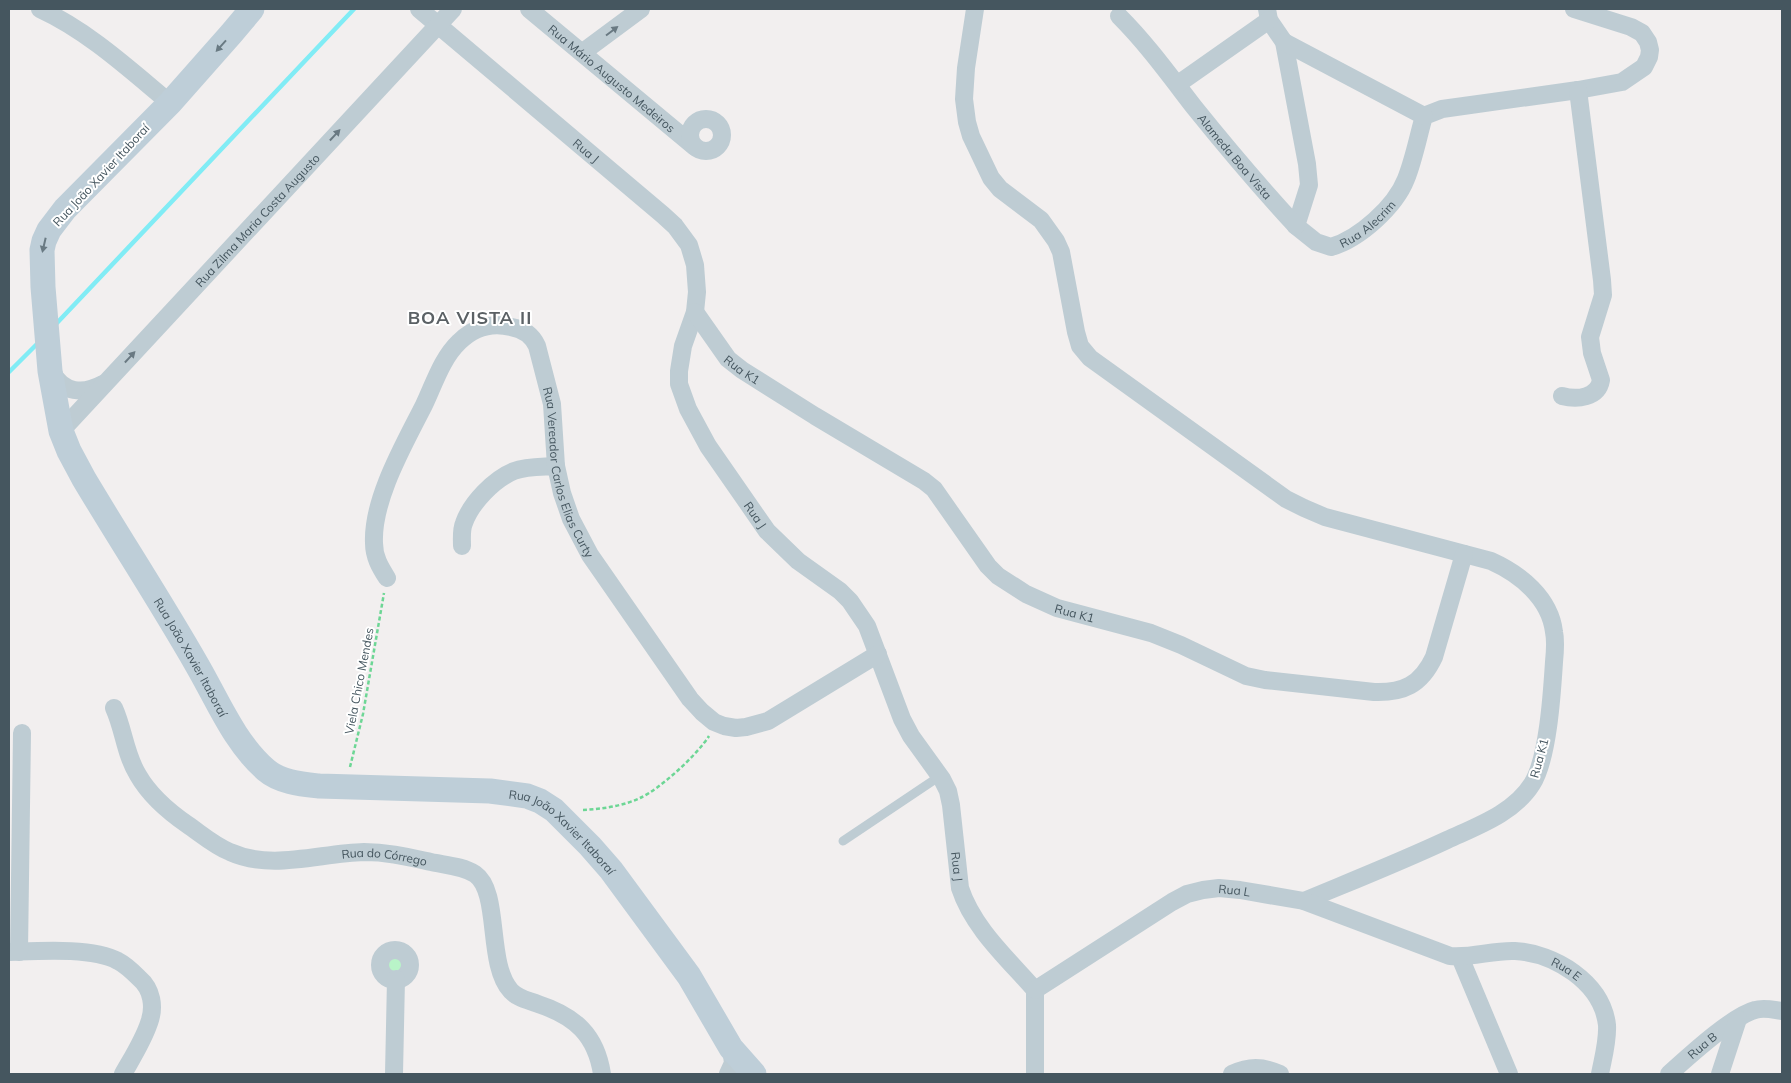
<svg xmlns="http://www.w3.org/2000/svg" width="1791" height="1083" viewBox="0 0 1791 1083" font-family="Mulish,sans-serif">
<style>
.green{fill:#b9f4c8}
.lines{fill:none;stroke-linecap:round;stroke-linejoin:round}
.stream{stroke:#81ecf5;stroke-width:4.5}
.path{stroke:#6dd695;stroke-width:2.5;stroke-dasharray:4 2.5;stroke-linecap:butt}
.lane{stroke:#beccd3;stroke-width:9}
.street{stroke:#beccd3;stroke-width:18}
.secondary{stroke:#beced8;stroke-width:25}
.oneway{fill:#697982}
.oneway2{fill:#697a83}
.labels{text-anchor:middle;dominant-baseline:central;stroke-width:4;stroke-linejoin:round;paint-order:stroke}
.street-label{font-size:12px;fill:#45565f;stroke:#fff}
.district-label{font-size:18px;font-weight:bold;letter-spacing:1px;fill:#5b6165;stroke:#fff}
</style>
<rect width="100%" height="100%" fill="#f2efef"/>
<!-- green -->
<path class="green" d="M384 964a11 11 0 1 1 22 0a11 11 0 1 1-22 0Z"/>
<g class="lines">
<!-- stream -->
<path class="stream" d="M56 324 354 9
M9 372 38 343"/>
<!-- path -->
<path class="path" d="M350 767 363 714 384 593
M583 810C602 809 623 806 640 798 660 789 697 755 709 736"/>
<!-- lane -->
<path class="lane" d="M843 841 940 776"/>
<!-- street -->
<g class="street">
<path d="M40 9C88 31 129 69 170 103"/>
<path id="s1" d="M419 9 663 215 675 226 689 245 695 265 697 292 695 312 683 346 679 371V384L688 409 708 446 767 531 798 561 840 591 850 601 867 626 902 719 911 736 942 779 948 791 951 805 960 888C973 928 1008 959 1035 990V1074"/>
<path id="s2" d="M529 9 695 147"/>
<path d="M975 9 966 68 964 99 967 122 971 136 991 178 1000 189 1041 220 1056 241 1061 252 1076 332 1080 346 1090 358 1286 499 1304 508 1325 517 1491 561C1520 574 1550 598 1554 632 1556 641 1555 652 1554 662 1552 693 1548 759 1532 784 1514 813 1477 826 1447 840 1400 862 1352 881 1304 901"/>
<path id="s3" d="M1267 9 1269 20 1284 42 1307 164 1309 185 1296 226 1316 242 1331 247C1359 239 1395 207 1406 179 1414 159 1418 137 1424 116L1442 109 1578 90 1622 82 1644 67 1649 57 1650 50 1648 42 1642 33 1631 27 1574 9"/>
<path id="s4" d="M1119 16C1147 44 1170 76 1194 107 1227 148 1260 187 1296 226"/>
<path d="M1284 42 1424 116"/>
<path d="M583 52 641 9"/>
<path d="M1178 84 1269 20"/>
<circle cx="706" cy="135" r="16"/>
<path id="s5" d="M695 312 728 359 742 370 815 416 924 481 934 489 988 566 998 576 1026 594 1057 608 1151 633 1181 645 1246 676 1265 680 1374 692C1403 693 1421 685 1434 657L1464 554"/>
<path d="M52 372C63 393 83 395 103 384"/>
<path d="M1562 396C1577 400 1598 398 1601 380L1592 353 1590 337 1603 295 1602 280 1578 90"/>
<path id="s6" d="M61 431 453 9"/>
<path d="M462 546C462 538 461 530 464 523 471 503 494 479 514 471 527 466 543 467 556 466"/>
<path id="s7" d="M387 578C380 567 374 557 374 543 372 499 405 443 424 405 434 384 442 358 459 342 473 328 491 322 511 327 523 329 532 335 537 346L552 404 556 466 562 493 571 519 590 555 690 699 702 712 714 722 724 726 736 728 746 727 768 721 878 654"/>
<path id="s8" d="M114 708C124 730 125 754 138 775 150 796 169 812 188 825 201 834 215 846 230 852 272 871 320 853 364 852 388 852 408 857 431 862 445 865 463 866 475 874 501 892 486 964 511 991 519 999 528 1000 538 1004 575 1016 596 1035 602 1074"/>
<circle cx="395" cy="965" r="15"/>
<path d="M9 952C38 951 92 947 118 961 126 965 133 972 139 978 152 989 155 1007 149 1023 143 1041 132 1058 123 1074"/>
<path d="M19 952 22 733"/>
<path d="M1460 957 1509 1074"/>
<path id="s9" d="M1035 990 1172 902 1187 894 1203 890 1219 888 1240 890 1304 901 1450 956C1472 958 1493 950 1515 951 1554 953 1602 982 1607 1025 1608 1041 1603 1058 1600 1074"/>
<path d="M394 1074 396 979"/>
<path d="M728 1074 733 1063 731 1048"/>
<path d="M1232 1074C1249 1066 1262 1066 1280 1074"/>
<path id="s10" d="M1669 1074C1688 1057 1732 1016 1755 1010 1764 1007 1774 1010 1782 1011"/>
<path d="M1720 1074 1738 1019"/>
</g>
<!-- secondary -->
<path class="secondary" id="s11" d="M252 9 231 34 170 103 65 209 49 230 44 241 42 250 43 287 50 371 61 431 69 451 84 479C121 541 161 602 197 665 218 701 234 742 266 770 280 782 301 784 319 786L490 791 527 796 540 801 554 810 590 846 611 870 689 976 731 1048 754 1074"/>
</g>
<!-- one-way arrows -->
<defs><path id="oneway-solid" d="M-6-.8H1V-3.2L6.5 0L1 3.2V.8H-6Z" transform="scale(1.25)"/></defs>
<g class="oneway">
<use href="#oneway-solid" transform="translate(612 31) rotate(-37)"/>
<use href="#oneway-solid" transform="translate(335 135) rotate(-47)"/>
<use href="#oneway-solid" transform="translate(130 357) rotate(-47)"/>
</g>
<g class="oneway2">
<use href="#oneway-solid" transform="translate(221 46) rotate(132)"/>
<use href="#oneway-solid" transform="translate(44 245) rotate(103)"/>
</g>
<g class="labels">
<!-- street labels -->
<g class="street-label">
<text stroke="none"><textPath href="#s2" startOffset="108">Rua Mário Augusto Medeiros</textPath></text>
<text stroke="none"><textPath href="#s1" startOffset="219">Rua J</textPath></text>
<text stroke="none"><textPath href="#s4" startOffset="182">Alameda Boa Vista</textPath></text>
<text transform="translate(101 175) rotate(-47)">Rua João Xavier Itaboraí</text>
<text stroke="none"><textPath href="#s6" startOffset="288">Rua Zilma Maria Costa Augusto</textPath></text>
<text stroke="none"><textPath href="#s3" startOffset="311">Rua Alecrim</textPath></text>
<text stroke="none"><textPath href="#s5" startOffset="75">Rua K1</textPath></text>
<text stroke="none"><textPath href="#s7" startOffset="480">Rua Vereador Carlos Elias Curty</textPath></text>
<text stroke="none"><textPath href="#s1" startOffset="654">Rua J</textPath></text>
<text stroke="none"><textPath href="#s5" startOffset="495">Rua K1</textPath></text>
<text stroke="none"><textPath href="#s11" startOffset="765">Rua João Xavier Itaboraí</textPath></text>
<text transform="translate(359 681) rotate(-79)">Viela Chico Mendes</text>
<text transform="translate(1539 758) rotate(-75)">Rua K1</text>
<text stroke="none"><textPath href="#s11" startOffset="1215">Rua João Xavier Itaboraí</textPath></text>
<text stroke="none"><textPath href="#s8" startOffset="349">Rua do Córrego</textPath></text>
<text stroke="none"><textPath href="#s1" startOffset="1074">Rua J</textPath></text>
<text stroke="none"><textPath href="#s9" startOffset="228">Rua L</textPath></text>
<text stroke="none"><textPath href="#s9" startOffset="575">Rua E</textPath></text>
<text stroke="none"><textPath href="#s10" startOffset="44">Rua B</textPath></text>
</g>
<!-- district labels -->
<g class="district-label">
<text x="470" y="317">BOA VISTA II</text>
</g>
</g>
<!-- border -->
<rect width="1791" height="1083" fill="none" stroke="#45565f" stroke-width="20"/>
</svg>
